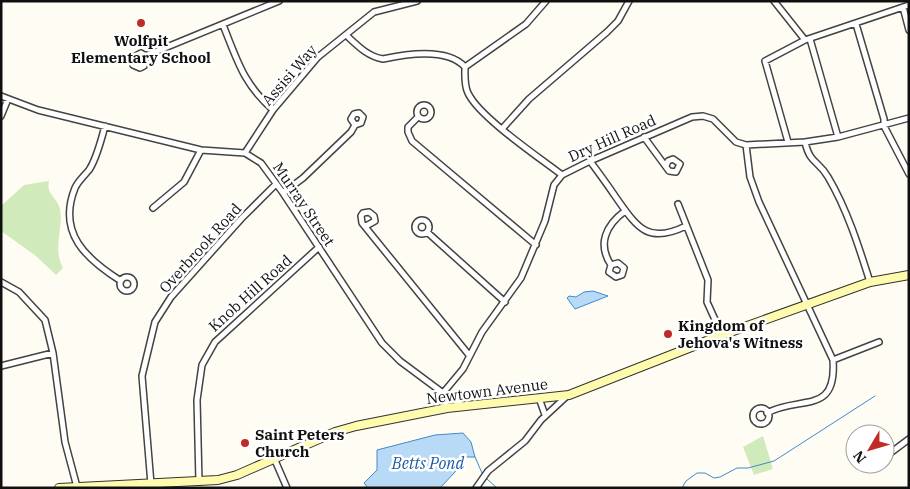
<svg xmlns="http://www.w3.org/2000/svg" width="910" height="489" viewBox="0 0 910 489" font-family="'IBM Plex Serif',serif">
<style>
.green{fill:#d1eabc}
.water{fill:#b8daf6;stroke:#3f8acd}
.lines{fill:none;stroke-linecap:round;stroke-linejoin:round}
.stream{stroke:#3f8acd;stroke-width:1}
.minor-casing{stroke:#434343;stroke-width:8}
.secondary-casing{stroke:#323232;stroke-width:10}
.minor{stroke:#fff;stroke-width:5}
.secondary{stroke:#fefbaf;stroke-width:8}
.poi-dot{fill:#c12b27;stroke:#fff;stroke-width:2}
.labels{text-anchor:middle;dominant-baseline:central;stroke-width:5;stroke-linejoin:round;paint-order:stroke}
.poi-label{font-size:15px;font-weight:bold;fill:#101010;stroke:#fff;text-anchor:start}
.street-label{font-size:15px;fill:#101010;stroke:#fff}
.water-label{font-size:16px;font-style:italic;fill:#185ca3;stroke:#fff}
</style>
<rect width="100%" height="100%" fill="#fffdf3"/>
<!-- green -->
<path class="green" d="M49 181C46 195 57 197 60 209 64 228 52 247 63 268L56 275 36 256 1 231V206L24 185Z
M763 436 773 469 754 475 743 447Z"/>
<!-- water -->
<path class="water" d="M593 291 608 296 575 309 567 298 569 296 576 297 584 292Z
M463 433 471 442 475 457H466L463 460 455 472 440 488H368L364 483 377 470V450L435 435Z"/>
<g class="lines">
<!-- stream -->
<path class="stream" d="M475 457 482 473
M487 479 497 488
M682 488 686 481 697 473H705L714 478 720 477 737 468H748L774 461 875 396"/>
<defs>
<path id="minor" d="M774 1 805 40
M903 7 909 30
M856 24 884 119V126L909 174
M223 25C238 62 243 83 273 110
M346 35C358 46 367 56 383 59 406 54 447 47 465 67
M810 39 838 137
M145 56 144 66 140 68 133 65 132 58 141 53 145 56 279 1
M465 67C465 75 464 85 468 93 479 117 540 158 562 175
M465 67 526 24 546 1
M1 96 38 110 201 150 245 153 261 163 283 193 382 343 400 361 443 393 447 408
M417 112a7 7 0 1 1 14 0a7 7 0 1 1-14 0Z
M1 116 8 99
M418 117 408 127V132L412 141 536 245
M105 126C101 140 97 158 89 170 84 176 78 181 75 188 57 233 86 259 121 281
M502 129 529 99 607 32 618 21 629 1
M644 137 669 171 676 172 680 164 673 159 668 161 666 166
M788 142 765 61 805 40 909 5
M805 142C810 164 818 160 828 177 847 209 859 247 870 282
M746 145 750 177 759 202 833 360C837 416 800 395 767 413
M245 153 273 110 318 57 374 12 417 1
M590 161C598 172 607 184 615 196 637 227 647 245 686 226
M283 193 303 178 351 132 355 125 361 123 363 117 359 113 354 114 351 119 355 125
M678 204 708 280 707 302 722 335
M153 208 184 182 201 150
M415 227a7 7 0 1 1 14 0a7 7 0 1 1-14 0Z
M366 226 375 221 374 216 369 212 363 213 361 216 362 223 469 355
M427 232 505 302
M611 265 618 263 624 268 622 275 616 277 609 272 611 265C597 244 606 225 625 211
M120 284a7 7 0 1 1 14 0a7 7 0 1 1-14 0Z
M1 282 19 292 45 320 53 353 65 442 77 487
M833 360 879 342
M1 366 53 353
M539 398 545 415
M463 406 443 393 463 369 482 332 521 278 545 221 554 185 562 175 590 161 692 117 703 116 713 119 736 142 746 145 805 142 838 137 909 118
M753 416a8 8 0 1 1 16 0a8 8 0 1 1-16 0Z
M885 457 909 439
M274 458 287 488
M199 482 197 400 202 365 215 342 319 247
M151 484 142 376 155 322 171 297 241 219 276 184
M476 488 488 471 525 441 541 420 568 395"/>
<path id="secondary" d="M59 488 218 480 237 475 335 432 356 426 447 408 569 395 722 335 870 282 909 275"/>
</defs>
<!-- minor casing -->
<use href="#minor" class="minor-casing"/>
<!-- secondary casing -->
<use href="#secondary" class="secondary-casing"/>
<!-- minor -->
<use href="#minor" class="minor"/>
<!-- secondary -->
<use href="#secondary" class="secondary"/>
</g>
<!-- markers -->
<g class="poi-dot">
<circle cx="141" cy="23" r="5"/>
<circle cx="668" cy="334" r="5"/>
<circle cx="245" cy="443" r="5"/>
</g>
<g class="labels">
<!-- poi labels -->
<g class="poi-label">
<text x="141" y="40" text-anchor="middle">Wolfpit<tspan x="141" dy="17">Elementary School</tspan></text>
<text x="678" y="325">Kingdom of<tspan x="678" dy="17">Jehova's Witness</tspan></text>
<text x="255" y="434">Saint Peters<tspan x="255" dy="17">Church</tspan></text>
</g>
<!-- street labels -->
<g class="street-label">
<text transform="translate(289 75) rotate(-49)">Assisi Way</text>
<text transform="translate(612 138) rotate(-24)">Dry Hill Road</text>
<text transform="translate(304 204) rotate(56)">Murray Street</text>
<text transform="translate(200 248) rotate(-48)">Overbrook Road</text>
<text transform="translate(250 293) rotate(-42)">Knob Hill Road</text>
<text transform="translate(487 391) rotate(-7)">Newtown Avenue</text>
</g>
<!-- water labels -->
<g class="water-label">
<text x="428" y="463">Betts Pond</text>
</g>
</g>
<!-- border -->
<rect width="910" height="489" fill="none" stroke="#101010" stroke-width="5"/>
<!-- north arrow -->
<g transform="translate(870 449) rotate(232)"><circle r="24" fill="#ffffff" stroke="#9f9f9f"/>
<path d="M0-4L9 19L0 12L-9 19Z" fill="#c12b27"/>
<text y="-8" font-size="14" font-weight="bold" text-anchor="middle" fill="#101010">N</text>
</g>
</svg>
